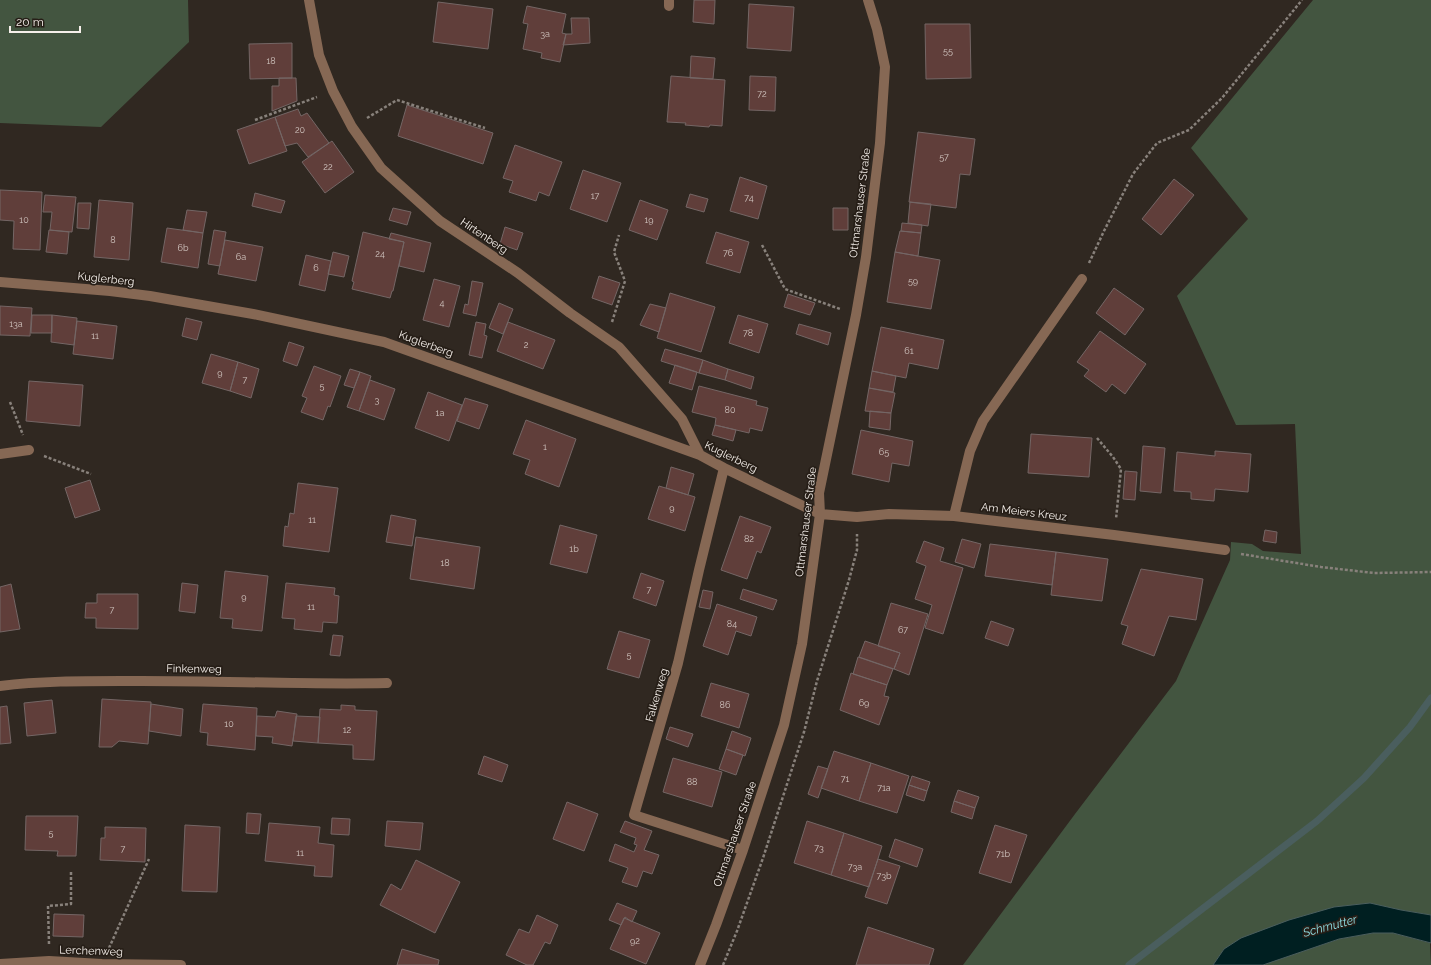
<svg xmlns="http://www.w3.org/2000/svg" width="1431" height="965" viewBox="0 0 1431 965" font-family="Raleway,sans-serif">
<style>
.green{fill:#435540}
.water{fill:#001f21;stroke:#4a5e5e}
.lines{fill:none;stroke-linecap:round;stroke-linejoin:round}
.stream{stroke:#4a5e5e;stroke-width:7}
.building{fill:#603e3a;stroke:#746665}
.path{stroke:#88817b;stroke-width:2.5;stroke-dasharray:3 2;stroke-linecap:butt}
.street{stroke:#866854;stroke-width:10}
.labels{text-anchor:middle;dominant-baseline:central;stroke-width:3.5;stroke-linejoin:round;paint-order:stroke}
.number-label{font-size:9px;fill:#d0c4bf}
.street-label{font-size:11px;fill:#f6f0eb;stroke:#261e17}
.water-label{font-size:12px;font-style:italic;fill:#8edee3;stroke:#261e17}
</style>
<rect width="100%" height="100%" fill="#302821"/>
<!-- green -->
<path class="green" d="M0 0H188L189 42 101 127 0 123Z
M1313 0H1431V915L1401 910 1224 949 1213 965H963L1075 814 1176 681 1230 560 1231 542 1252 544 1263 551 1301 554 1295 424 1236 425 1177 296 1248 219 1191 148Z
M1373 933H1393L1430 943 1431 965H1263L1339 939Z"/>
<!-- water -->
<path class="water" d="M1370 903 1401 910 1431 915V943L1393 933H1373L1339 939 1263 965H1213L1224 949 1241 938 1289 920 1334 907Z"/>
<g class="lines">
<!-- stream -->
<path class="stream" d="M1129 965 1317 821 1364 778 1410 727 1431 698"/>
</g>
<!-- building -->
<path class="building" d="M694 0H715L714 24 693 22Z
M438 2 493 9 488 49 433 42Z
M749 4 794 7 791 51 747 48Z
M527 6 566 14 562 33 566 34 560 62 541 58 542 53 523 49 528 24 523 23Z
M571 18H589L590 43 563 45 566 34H572Z
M925 24H970L971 78 926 79Z
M292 43V78L250 79 249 44Z
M691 56 715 58 713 79 690 78Z
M671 76 725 80 722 126 710 125 709 127 685 125 686 123 667 122Z
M750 76 776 77 775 111 749 110Z
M279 78H296L297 101 272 111V86H279Z
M407 105 493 133 483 164 398 136Z
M298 109 301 116 307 113 329 143 308 157 297 143 285 146 275 117Z
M275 117 287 151 249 164 237 130Z
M918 132 975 139 970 175 960 174 956 208 909 202Z
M332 141 354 172 325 193 302 162Z
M515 145 562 162 549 196 539 192 536 201 509 192 513 181 503 178Z
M583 170 621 183 607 222 570 209Z
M740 177 767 186 758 219 730 211Z
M1174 179 1194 195 1161 235 1142 219Z
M0 190 42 192 40 250 13 249 14 221 0 220Z
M255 193 285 201 281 213 252 206Z
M690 194 708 199 704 212 686 207Z
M45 195 76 197 72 232 50 230 52 212H43Z
M99 200 133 203 129 260 94 257Z
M640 200 668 210 657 240 629 230Z
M910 202 931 204 928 226 908 223Z
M78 203H91L89 229 77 228Z
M393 208 411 212 407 225 389 220Z
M833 208H848V230H833Z
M187 210 207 212 203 233 183 230Z
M902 223 922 225 921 233 901 231Z
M505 227 523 233 517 250 500 244Z
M167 228 203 233 198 268 161 262Z
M49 230 69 232 67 254 46 252Z
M214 230 226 232 220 266 208 264Z
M900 231 921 233 918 256 895 252Z
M363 232 404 242 393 291H392L390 298 352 289 354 282 352 281Z
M716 232 749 242 740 273 706 263Z
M391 233 431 243 424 272 399 266 404 242 389 239Z
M225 240 263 247 256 281 218 274Z
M333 252 349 256 344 277 328 274Z
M895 252 940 260 931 309 887 302Z
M306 255 331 261 325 291 299 285Z
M599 276 620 283 612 305 592 298Z
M434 279 460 286 449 327 423 320Z
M472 281 483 283 476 316 463 313 465 304 468 305Z
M1114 288 1144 309 1125 335 1096 313Z
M670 293 715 307 701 352 657 338Z
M788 294 815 303 810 315 784 307Z
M499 303 513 309 503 334 489 328Z
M650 304 666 308 659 332 640 325Z
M0 306 32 308 30 336 0 335Z
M32 315H52V333H31Z
M52 315 77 318 74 345 51 342Z
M738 315 768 324 759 353 729 343Z
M186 318 202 322 197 340 182 336Z
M77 321 117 326 113 359 73 354Z
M476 322 486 324 484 335 487 336 482 358 469 355Z
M508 322 555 340 543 369 497 351Z
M799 324 831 333 828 345 796 334Z
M881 327 944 340 938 369 909 363 906 378 872 371Z
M1100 331 1146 364 1125 394 1112 384 1106 392 1084 376 1089 370 1077 362Z
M289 342 304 347 297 366 283 361Z
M665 349 703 360 699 373 661 361Z
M211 354 238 362 230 391 202 383Z
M703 360 728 369 725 380 699 373Z
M238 362 259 369 251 398 230 391Z
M675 365 697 372 692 390 669 383Z
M314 366 341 376 330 407 328 406 323 420 301 412 307 398 302 396Z
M350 369 360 372 354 388 344 385Z
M728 369 754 377 751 389 725 380Z
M872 371 896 376 893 392 869 388Z
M360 372 371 376 359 411 347 407Z
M370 380 395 389 384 420 359 411Z
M29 381 83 385 80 426 26 421Z
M699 386 757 401 756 405 768 408 762 431 750 428 749 433 715 425 716 418 692 412Z
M869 388 895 393 891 413 865 411Z
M428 392 462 405 449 441 415 428Z
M465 398 488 405 479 429 457 421Z
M870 411 891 413 890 430 869 427Z
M526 420 576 439 559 487 525 474 530 460 513 454Z
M715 425 736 430 733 441 712 435Z
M861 430 913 441 909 466 892 463 889 482 852 474Z
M1031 434 1092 438 1089 477 1028 473Z
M1143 446 1165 448 1161 493 1140 491Z
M1215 451 1251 454 1248 492 1215 489 1214 501 1191 499V492L1174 491 1177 452 1215 456Z
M671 467 694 474 688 495 666 488Z
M1125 471 1137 472 1135 500 1123 499Z
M90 480 100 510 75 518 65 488Z
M298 483 338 488 329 552 283 546 285 526 288 527 290 513 294 514Z
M659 486 695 497 685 531 648 519Z
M391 515 416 520 412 546 386 542Z
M740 516 771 527 761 553 757 551 747 579 721 570Z
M560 525 597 535 587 573 550 564Z
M1265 530 1277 532 1276 543 1263 541Z
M416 537 480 547 474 589 410 579Z
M962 539 981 544 974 568 955 562Z
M924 541 944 548 940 561 963 568 943 634 925 628 932 605 915 599 926 566 916 562Z
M990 544 1056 552 1052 585 985 576Z
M1056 552 1108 559 1102 601 1051 595Z
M1141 569 1203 579 1196 620 1169 616 1154 656 1122 644 1128 626 1121 624Z
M225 571 268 576 262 631 232 628 233 619 220 618Z
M641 573 664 581 656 606 633 598Z
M182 583 198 585 195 613 179 611Z
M286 583 335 588 334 595 339 596 337 623 323 622 322 632 294 629 295 619 282 618Z
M11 584 20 629 0 632V587Z
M743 589 777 600 773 610 740 599Z
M703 590 713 592 710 609 699 607Z
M97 594H138V629L96 628V618H85L86 603H97Z
M891 603 928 614 909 675 894 669 900 653 878 646Z
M717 604 757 617 751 636 736 631 728 655 703 646Z
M991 621 1014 629 1008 646 985 638Z
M619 631 650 640 639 678 607 669Z
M333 635 343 636 340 656 330 655Z
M865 641 900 653 894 669 859 657Z
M858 657 893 669 887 685 853 674Z
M851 673 887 685 884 696 889 697 879 725 840 710Z
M711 683 749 694 739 728 701 716Z
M102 699 151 702 148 744 119 741 112 747H99Z
M52 700 56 733 27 736 24 703Z
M151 704 183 709 181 736 149 731Z
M203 704 257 708 255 750 207 745 208 733 200 732Z
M341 705 355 706V710L377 711 374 760 353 759V745L318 743 320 709 341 710Z
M7 706 11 743 0 744V707Z
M277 711 297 714 292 746 272 743 273 737 256 736 257 716 275 717Z
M296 716 320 717 318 743 293 741Z
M670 727 693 734 688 747 666 739Z
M732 731 751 738 745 756 726 749Z
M726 749 743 755 736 775 719 769Z
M834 751 871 763 859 801 821 788Z
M484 756 508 765 502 782 478 774Z
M673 758 722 772 712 807 663 792Z
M871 763 909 776 897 813 859 801Z
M818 766 828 769 818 798 808 794Z
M912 776 930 782 927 791 909 785Z
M909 785 927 791 924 801 906 795Z
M958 790 979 797 975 808 954 801Z
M954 801 975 808 972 819 951 812Z
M567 802 598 814 584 851 553 839Z
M247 813 261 814 259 834 246 833Z
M26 816H78L76 856H57L58 851 25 850Z
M332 818 350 819 349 835 331 834Z
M387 821 423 823 420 850 385 846Z
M625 821 652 831 644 850 659 855 652 874 643 871 637 887 622 882 628 868 609 861 615 844 634 852 637 845 634 844 636 838 620 832Z
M807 821 844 833 831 875 794 863Z
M269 823 320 827 318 843 334 845 332 877 314 876 315 866 265 861Z
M185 825 220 827 217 892 182 891Z
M995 825 1027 835 1011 883 979 873Z
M105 827 146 828 145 862 100 860 101 838H105Z
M844 833 882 846 869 887 831 875Z
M895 839 923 849 917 867 889 857Z
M878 859 900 866 887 904 865 897Z
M416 860 460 882 435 933 380 905 391 884 401 890Z
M617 903 637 911 632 922 625 917 621 925 609 920Z
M54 914 84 915 83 937 53 936Z
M537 915 558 925 550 944 545 942 533 965H527L506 955 519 929 529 933Z
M624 918 660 933 646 964 610 949Z
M868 927 934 949 929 965H856Z
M402 949 439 960 438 965H397Z"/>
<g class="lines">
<!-- path -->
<path class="path" d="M367 118 397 100 485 128
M255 120 317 97
M762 245 785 289 840 309
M1089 263 1104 231 1133 174 1157 143 1189 130 1222 98 1302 0
M612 322 625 281 614 252 619 235
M10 402 23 435
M1097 438 1113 457 1121 469 1116 519
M44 456 91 474
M1241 554 1321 567 1374 573 1431 572
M49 944 48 906 71 904V871
M109 948 149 859
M723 965 737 931 763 858 804 732 817 681 849 580 857 550V534"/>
<!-- street -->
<path class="street" d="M309 0 319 55 333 91 352 127 381 168 440 221 518 273 570 313 619 347 682 419 700 455
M669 0V6
M0 282 110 291 150 296 253 314 384 342 700 455 724 468 820 514 857 517 889 514 954 516 1114 535 1225 550
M0 454 29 450
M724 468 699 570 678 663 634 815 743 850
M954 516 970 451 983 421 1082 279
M0 686C40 681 81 681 121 681 210 680 299 685 387 683
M0 964 49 961 102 964 181 965
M700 965 716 925 743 850 784 725 802 644 820 514 819 493 856 315 866 257 880 143 885 67 877 29 868 0"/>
</g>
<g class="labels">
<!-- number labels -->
<g class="number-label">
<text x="545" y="34">3a</text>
<text x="948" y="51">55</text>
<text x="271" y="61">18</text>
<text x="762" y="94">72</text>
<text x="300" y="130">20</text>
<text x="944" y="157">57</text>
<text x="328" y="167">22</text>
<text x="595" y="196">17</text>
<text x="749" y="198">74</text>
<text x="24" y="220">10</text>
<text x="649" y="220">19</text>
<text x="113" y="240">8</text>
<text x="183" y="248">6b</text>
<text x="728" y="253">76</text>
<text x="380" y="254">24</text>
<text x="241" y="257">6a</text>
<text x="316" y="268">6</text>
<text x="913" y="281">59</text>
<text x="442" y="303">4</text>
<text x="16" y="324">13a</text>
<text x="748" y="333">78</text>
<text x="95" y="336">11</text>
<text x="526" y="345">2</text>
<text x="909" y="351">61</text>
<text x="220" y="373">9</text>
<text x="245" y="380">7</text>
<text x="322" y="386">5</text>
<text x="377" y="400">3</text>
<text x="730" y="410">80</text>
<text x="440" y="413">1a</text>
<text x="545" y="447">1</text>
<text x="884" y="452">65</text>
<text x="672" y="508">9</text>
<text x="312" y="520">11</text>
<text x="749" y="539">82</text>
<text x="574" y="549">1b</text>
<text x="445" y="563">18</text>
<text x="649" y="590">7</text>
<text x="244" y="597">9</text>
<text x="311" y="607">11</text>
<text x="112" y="610">7</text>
<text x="732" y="624">84</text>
<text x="903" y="630">67</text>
<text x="629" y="655">5</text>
<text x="864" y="703">69</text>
<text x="725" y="705">86</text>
<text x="229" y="724">10</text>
<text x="347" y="730">12</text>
<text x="845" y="779">71</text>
<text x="692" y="782">88</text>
<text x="884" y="788">71a</text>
<text x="51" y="833">5</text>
<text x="819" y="848">73</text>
<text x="123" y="849">7</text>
<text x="300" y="853">11</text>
<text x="1003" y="854">71b</text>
<text x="855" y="867">73a</text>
<text x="884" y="876">73b</text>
<text x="635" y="941">92</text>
</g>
<!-- street labels -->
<g class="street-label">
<text transform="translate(860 203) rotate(-83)">Ottmarshauser Straße</text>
<text transform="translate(484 236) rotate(34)">Hirtenberg</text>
<text transform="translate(106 279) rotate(6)">Kuglerberg</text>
<text transform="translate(426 344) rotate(20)">Kuglerberg</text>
<text transform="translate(731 457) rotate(26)">Kuglerberg</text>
<text transform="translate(1024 512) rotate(7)">Am Meiers Kreuz</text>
<text transform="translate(806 522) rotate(-83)">Ottmarshauser Straße</text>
<text transform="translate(194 669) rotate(1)">Finkenweg</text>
<text transform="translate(657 695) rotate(-74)">Falkenweg</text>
<text transform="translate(735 834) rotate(-71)">Ottmarshauser Straße</text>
<text transform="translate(91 951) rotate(2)">Lerchenweg</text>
</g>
<!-- water labels -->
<g class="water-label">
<text transform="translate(1330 926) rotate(-15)">Schmutter</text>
</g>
</g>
<!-- scale -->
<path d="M10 26v6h70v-6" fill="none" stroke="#f6f0eb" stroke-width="2"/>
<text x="16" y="26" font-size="12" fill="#f6f0eb" stroke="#261e17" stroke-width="3" paint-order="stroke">20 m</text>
</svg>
